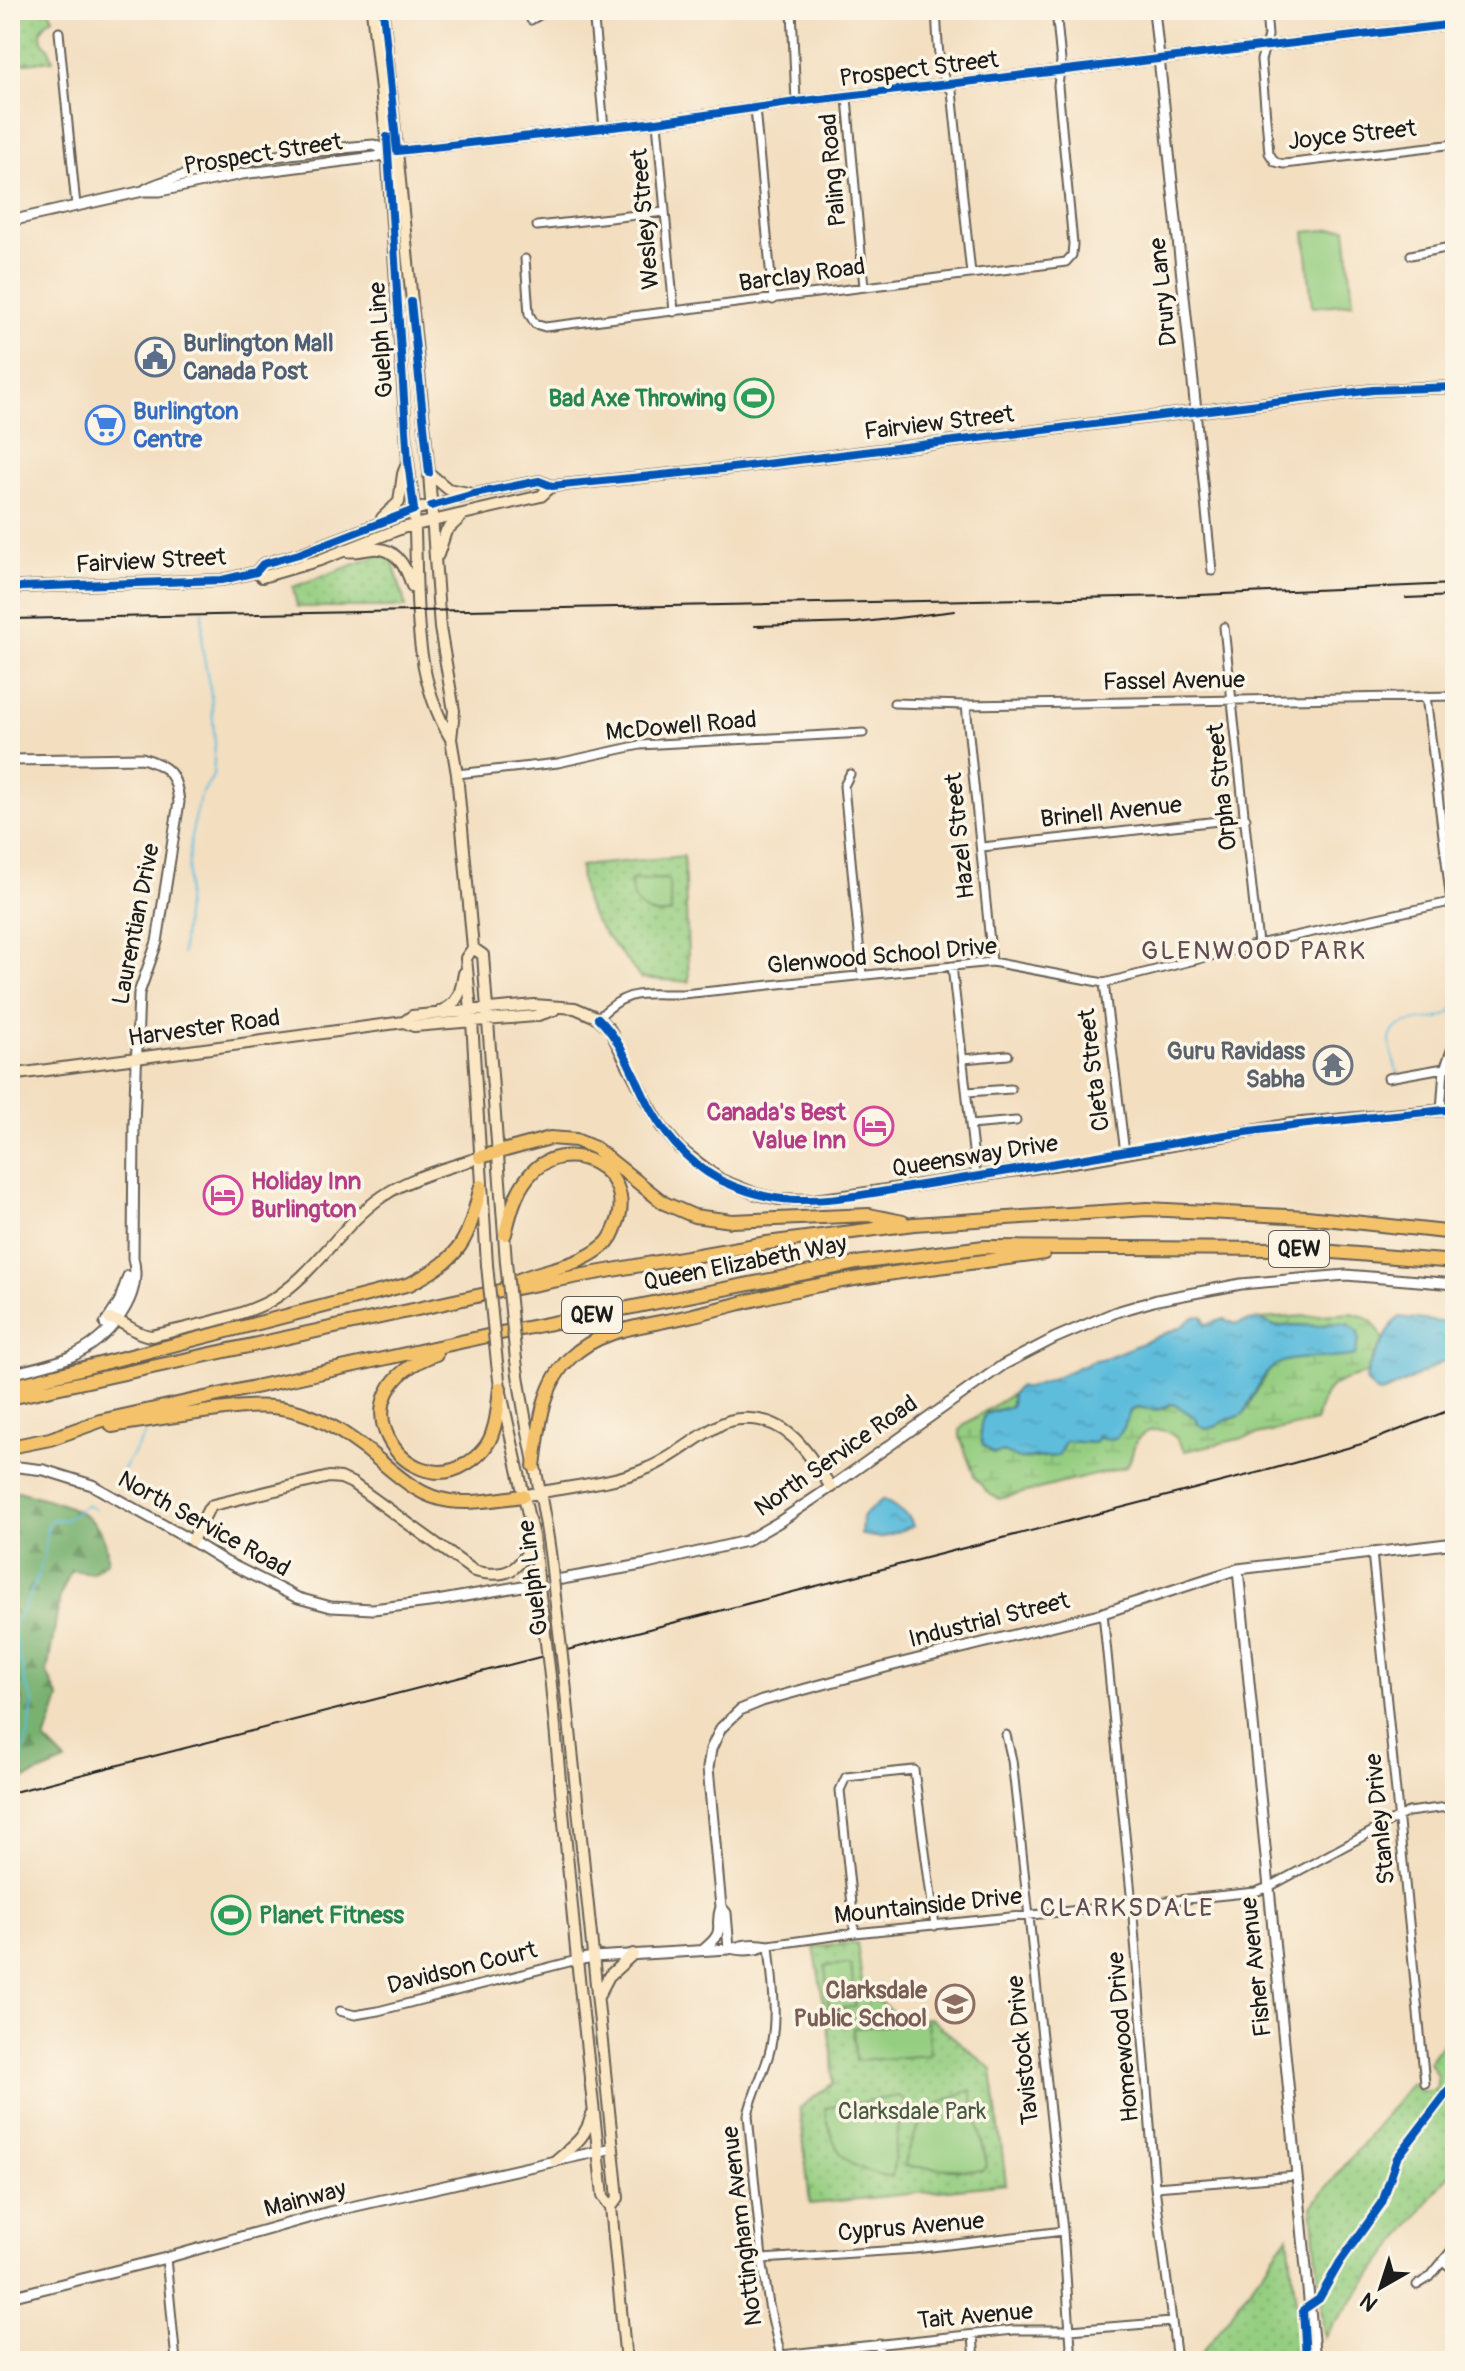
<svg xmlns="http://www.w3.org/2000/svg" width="1465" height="2371" viewBox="0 0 1465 2371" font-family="Pangolin,sans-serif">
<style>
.grass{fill:url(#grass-dots);stroke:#58754e;stroke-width:2}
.forest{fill:url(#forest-firs);stroke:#4a6646;stroke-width:2}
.wetland{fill:url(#wetland-marsh);stroke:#58754e;stroke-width:2}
.pitch{fill:#95ce81;stroke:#58754e;stroke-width:2}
.water{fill:url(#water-ripples);stroke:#3d6c7c;stroke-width:2}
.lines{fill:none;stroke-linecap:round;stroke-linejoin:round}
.stream{stroke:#5ebddc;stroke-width:2}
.minor-casing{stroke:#676055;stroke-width:11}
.tertiary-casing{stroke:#676055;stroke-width:13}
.secondary-casing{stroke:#676055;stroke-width:14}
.motorway-casing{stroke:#676055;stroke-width:16}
.minor{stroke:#fff;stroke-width:7}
.tertiary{stroke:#fff;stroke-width:9}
.secondary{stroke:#fbe7c3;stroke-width:10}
.motorway{stroke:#f4c26a;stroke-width:12}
.rail{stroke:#1c1c1c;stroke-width:2}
.secondary-bridge-casing{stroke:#676055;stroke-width:14;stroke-linecap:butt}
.secondary-bridge{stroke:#fbe7c3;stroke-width:10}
.cycleway-casing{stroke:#fcf5e5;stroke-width:13}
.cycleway{stroke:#0057b8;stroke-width:8}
.labels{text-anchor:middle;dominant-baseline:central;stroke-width:7;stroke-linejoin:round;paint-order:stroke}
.shield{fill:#fcf5e5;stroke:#5f5d58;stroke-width:2}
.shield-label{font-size:22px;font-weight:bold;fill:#1c1c1c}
.street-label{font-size:24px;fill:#1c1c1c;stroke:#fcf5e5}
.service-label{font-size:24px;font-weight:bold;fill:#4e5e75;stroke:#fcf5e5;text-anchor:start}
.leisure-label{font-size:24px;font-weight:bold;fill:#27864d;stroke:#fcf5e5;text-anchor:end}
.shop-label{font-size:24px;font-weight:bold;fill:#366cbe;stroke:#fcf5e5;text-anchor:start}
.worship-label{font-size:24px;font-weight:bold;fill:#5b616d;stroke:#fcf5e5;text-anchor:end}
.hotel-label{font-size:24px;font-weight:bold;fill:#b23c85;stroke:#fcf5e5;text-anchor:end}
.education-label{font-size:24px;font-weight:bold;fill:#785e54;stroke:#fcf5e5;text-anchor:end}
.park-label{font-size:24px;fill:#465a3f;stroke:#fcf5e5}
.neighbourhood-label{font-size:26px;letter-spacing:2px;fill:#604d54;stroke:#fcf5e5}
</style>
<defs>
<pattern id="grass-dots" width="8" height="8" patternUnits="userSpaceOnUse" patternTransform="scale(2)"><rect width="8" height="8" fill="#95ce81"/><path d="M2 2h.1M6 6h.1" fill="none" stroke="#80b06f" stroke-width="1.8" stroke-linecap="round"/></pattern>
<pattern id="forest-firs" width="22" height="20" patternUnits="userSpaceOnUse" patternTransform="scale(2)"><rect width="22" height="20" fill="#78b16f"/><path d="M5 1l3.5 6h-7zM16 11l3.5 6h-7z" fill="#628f5a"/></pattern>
<pattern id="wetland-marsh" width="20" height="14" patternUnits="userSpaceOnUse" patternTransform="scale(2)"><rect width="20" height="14" fill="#95ce81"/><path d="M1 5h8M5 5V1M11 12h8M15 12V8" fill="none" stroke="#80b06f"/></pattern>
<pattern id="water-ripples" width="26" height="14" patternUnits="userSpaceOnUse" patternTransform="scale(2)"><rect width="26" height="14" fill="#5ebddc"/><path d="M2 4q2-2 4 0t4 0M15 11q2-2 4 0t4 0" fill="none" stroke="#51a2bc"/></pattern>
</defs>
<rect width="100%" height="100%" fill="#fcf5e5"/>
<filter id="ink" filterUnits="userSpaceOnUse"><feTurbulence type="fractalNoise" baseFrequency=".0125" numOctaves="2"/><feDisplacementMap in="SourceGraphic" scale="16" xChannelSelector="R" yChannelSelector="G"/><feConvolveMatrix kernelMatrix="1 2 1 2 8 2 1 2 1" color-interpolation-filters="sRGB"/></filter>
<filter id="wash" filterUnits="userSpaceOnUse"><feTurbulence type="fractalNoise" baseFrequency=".006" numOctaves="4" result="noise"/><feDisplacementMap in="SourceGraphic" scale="32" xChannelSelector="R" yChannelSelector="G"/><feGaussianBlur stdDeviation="1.8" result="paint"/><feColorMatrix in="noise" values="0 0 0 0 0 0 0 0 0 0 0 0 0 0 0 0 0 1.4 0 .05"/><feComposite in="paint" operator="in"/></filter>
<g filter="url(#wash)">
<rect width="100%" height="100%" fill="#f3dec0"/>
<!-- grass -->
<path class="grass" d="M10 10H49L53 18 45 24 41 32 42 41 48 47 53 60 10 65Z
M380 555 392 559 406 607H297L293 587Z
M684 856 689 982 640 978C611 936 581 923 580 866Z
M857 1943 863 1989 903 2020 930 2018 992 2069 1006 2184 810 2204 800 2108 833 2083 832 2052 814 1947Z
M1455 2026V2167L1324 2337 1312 2206 1411 2083C1419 2091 1424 2093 1435 2090 1440 2078 1436 2073 1429 2063L1430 2060Z
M1288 2236 1303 2361H1196Z"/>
<!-- forest -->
<path class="forest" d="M19 1491C57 1503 110 1510 107 1561L92 1573 71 1570 60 1596 47 1673 59 1699 45 1741 66 1762 10 1785V1764L17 1756 11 1726 23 1704 17 1689 20 1684 10 1654V1493Z"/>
<!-- wetland -->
<path class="wetland" d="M1352 1313C1374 1319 1374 1322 1384 1341L1373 1358 1366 1374C1330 1383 1325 1385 1316 1422L1185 1451C1181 1447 1179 1440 1174 1436 1161 1425 1142 1429 1135 1444 1131 1452 1133 1460 1126 1467L999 1499 989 1494 975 1478 960 1437V1430L965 1424 1012 1394 1011 1406 986 1413 983 1445 994 1454 1003 1452 1020 1459 1058 1456 1065 1441 1093 1443 1098 1436 1137 1407C1151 1409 1159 1413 1170 1404L1176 1405C1196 1411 1226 1428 1244 1413L1267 1373 1278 1363 1287 1359H1301L1358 1333 1350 1325 1336 1323 1317 1326 1291 1325 1276 1327 1259 1319Z"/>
<!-- pitch -->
<path class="pitch" d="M1346 228 1353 303 1312 307 1305 232Z
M666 879 669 881 671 913C648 919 630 905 631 880Z
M851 1964 855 2007 829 2009 825 1966Z
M927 2022 930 2055 856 2061 853 2028Z
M971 2090 987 2165 982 2171 904 2166C911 2145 916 2122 934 2107 943 2099 959 2095 971 2090Z
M899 2096 904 2099 906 2109H901L892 2177C844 2168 834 2155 825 2108Z"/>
<!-- water -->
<path class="water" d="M1203 1316 1205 1325 1224 1319 1236 1324 1259 1319 1277 1327 1291 1325 1317 1326 1336 1323 1350 1325 1358 1333 1359 1340 1355 1355C1326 1363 1285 1349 1266 1374 1257 1386 1251 1400 1244 1413 1239 1418 1234 1417 1227 1420 1216 1425 1220 1427 1205 1429L1197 1423V1419L1176 1405 1170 1404C1159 1413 1151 1409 1137 1407L1130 1411C1125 1428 1118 1447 1098 1437L1094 1443 1065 1441 1058 1456 1019 1459 1003 1452 994 1454 983 1445C979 1436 979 1421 986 1414L1011 1406 1012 1394 1019 1386C1021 1387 1023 1388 1025 1388 1031 1388 1078 1368 1081 1365H1087L1088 1362 1108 1357 1181 1327 1194 1317Z
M1400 1317 1455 1324V1357C1449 1362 1444 1361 1439 1364 1420 1375 1402 1384 1382 1393L1376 1392 1366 1381 1368 1368 1394 1322Z
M883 1499 909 1517 914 1526 880 1538 861 1535 862 1517Z"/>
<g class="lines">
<!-- stream -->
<path class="stream" d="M182 954 191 836 200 797 213 776 215 744 211 695 202 647 203 610
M1397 1073C1395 1063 1390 1051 1390 1041 1392 1016 1429 1023 1445 1016 1448 1015 1452 1011 1455 1008
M118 1477 146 1433
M10 1778 20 1761 29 1733 33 1701 26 1685 13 1627C27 1605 37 1582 44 1557 47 1545 44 1530 51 1520H65L86 1505 95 1509"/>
</g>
</g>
<g filter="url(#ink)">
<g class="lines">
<defs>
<path id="minor" d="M593 10 604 128
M688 10 689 12
M792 10 796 102
M936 10C938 31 936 76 952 91L971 274
M1266 10 1268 36 1261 60 1269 153 1275 162 1284 164 1455 144
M531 20 548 10
M59 32 76 206
M847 98 864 287
M755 108 773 300
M657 122 674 312
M537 226 664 212
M1411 255 1455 246
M525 259 529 314 535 324 545 327 1066 262 1072 255 1073 244 1058 86 1061 61 1056 10
M1196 411 1212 571
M1224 627 1258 944
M1426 696 1451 902
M894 703 966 705 1455 696
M966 705 992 962
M457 774 558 763 640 745 863 733
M850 774 844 786 862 975
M982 847 1246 818
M952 966 976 1177
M1104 983 1125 1153
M598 1018C629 987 643 995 683 994L992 962 1104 983 1258 944 1455 901
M963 1059 1008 1055
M1388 1078 1455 1066
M967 1092 1011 1089
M1441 1111 1444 1069 1455 1040
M970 1125 1016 1121
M1372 1552 1425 2083
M1103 1613 1132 1904 1155 2187 1177 2361
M1006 1735 1012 1760 1063 2231 1072 2361
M855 1933 840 1790 846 1777 914 1770 935 1926
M769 1945C772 1982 779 2018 769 2054 763 2075 753 2092 748 2115L762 2259 769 2305 782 2361
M729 1949C742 1952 757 1952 769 1945L855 1933 1255 1892 1269 1887 1408 1812 1455 1806
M729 1949C742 1943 755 1942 769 1945
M340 2011 355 2015 378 2011 577 1960
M1155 2187 1297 2176
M166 2258 176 2361
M762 2259 915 2249 1063 2231
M1443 2261 1455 2271
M1417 2285 1430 2277 1455 2246
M973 2335 975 2361
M879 2344 880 2361
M781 2355 1013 2330H1070L1172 2322"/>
<path id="tertiary" d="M1154 10 1196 411
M146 189C161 181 177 178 194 173 253 156 314 151 374 145L388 152
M10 221 143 191H160L242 174 375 157 397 151 657 122 796 102 1455 24
M10 760 142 758C169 766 176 774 179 802L157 942 139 993 134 1125 133 1258C144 1300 106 1341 70 1357 51 1365 30 1369 10 1374
M105 1324 119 1303 128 1276
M10 1466 44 1470 92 1485 192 1541 226 1562 298 1598 331 1607 373 1609 437 1601 647 1564 746 1541 779 1522 831 1487 1003 1365 1055 1338 1116 1312 1157 1300 1241 1284 1346 1275 1455 1284
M1238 1569 1315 2361
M703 1950C729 1929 713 1929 721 1907L708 1768 711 1749 721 1728 740 1710 762 1701 886 1667 1103 1613 1238 1569 1455 1543
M577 1960 593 1957 729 1949 726 1913 721 1907
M10 2297 166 2258 329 2212 613 2148"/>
<path id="secondary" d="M372 10 386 135 408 461C410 478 413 494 414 510 419 588 409 670 451 739
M383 10 429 473 440 628 454 711 451 739 457 774 473 948 466 958 472 1021 487 1265
M429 473 448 489 468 493
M382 518 399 502 403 474 407 463
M346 551C356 553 362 550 372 549 395 546 406 566 412 586
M438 555 446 531 462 516
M256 572 262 577 320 560 402 528 541 496 552 486
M10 591 21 587 222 580 256 572 263 564 299 554 414 510 474 494 539 481 552 486 732 468 1373 390 1455 387
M473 948 483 955 506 1262
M441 1011C459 1004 461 991 464 973
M404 1022 414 1026 535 1016 554 1010
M10 1075 404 1022 412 1016 534 1005 575 1008 598 1018 610 1030 646 1100 661 1126 680 1149 721 1180 756 1194 778 1199 813 1200 853 1195 1092 1159 1291 1124 1455 1109
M109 1319C125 1320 134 1335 152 1336 185 1328 241 1317 270 1301 315 1275 340 1225 383 1196 412 1176 446 1169 480 1157
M516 1360C524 1427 543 1492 551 1560
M497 1363 500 1388 534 1541 536 1561
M523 1496C564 1486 609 1485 648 1468 673 1458 693 1439 716 1427 727 1420 738 1418 751 1419 792 1421 810 1457 831 1487
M192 1541 208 1510 213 1505 329 1477 341 1478 352 1483 474 1571C507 1579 518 1571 534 1541
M555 1597 558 1623
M541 1603 544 1625
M565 1682 618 2198 611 2207
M551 1685 577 1960 602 2186 603 2196 611 2207 626 2361
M598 1997 609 1976 633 1954
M555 2161C573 2145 585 2140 592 2114"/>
<path id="motorway" d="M480 1157 550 1138 576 1140 595 1148 664 1203 694 1216 732 1221 869 1215 903 1222
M505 1234C510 1214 515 1193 528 1177 564 1131 640 1169 616 1226 613 1234 610 1241 603 1246 577 1269 535 1269 506 1286
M436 1354C329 1392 405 1502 466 1464 479 1456 489 1446 493 1431 498 1417 498 1403 500 1388
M10 1387 410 1284C463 1256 467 1242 481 1186
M10 1398 495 1292 584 1275 767 1243 914 1224 1147 1209 1307 1217 1455 1233
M112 1426C140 1421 168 1417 197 1413 231 1408 265 1402 299 1412 325 1420 347 1435 368 1451 393 1471 417 1497 450 1501 474 1504 499 1499 523 1496
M10 1447 50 1439 100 1421 501 1333 856 1263 984 1247 1297 1249 1455 1262
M534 1466C539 1429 541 1385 570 1358 602 1327 648 1326 689 1316 732 1306 776 1293 820 1285 894 1271 969 1264 1044 1253"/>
</defs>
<!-- minor casing -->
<use href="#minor" class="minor-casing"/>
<!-- tertiary casing -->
<use href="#tertiary" class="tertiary-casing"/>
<!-- secondary casing -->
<use href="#secondary" class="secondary-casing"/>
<!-- motorway casing -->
<use href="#motorway" class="motorway-casing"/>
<!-- minor -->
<use href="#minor" class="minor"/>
<!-- tertiary -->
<use href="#tertiary" class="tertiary"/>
<!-- secondary -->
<use href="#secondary" class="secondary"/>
<!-- motorway -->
<use href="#motorway" class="motorway"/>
<!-- rail -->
<path class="rail" d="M1406 598 1455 596
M10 619 1176 596 1455 584
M755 626 856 623 955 611
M10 1793 1272 1469 1365 1443 1455 1408"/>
<defs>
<path id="secondary-bridge" d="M506 1262 516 1360
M487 1265 497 1363
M551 1560 555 1597
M536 1561 541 1603
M558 1623 565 1682
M544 1625 551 1685"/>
</defs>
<!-- secondary-bridge casing -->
<use href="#secondary-bridge" class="secondary-bridge-casing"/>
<!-- secondary-bridge -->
<use href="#secondary-bridge" class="secondary-bridge"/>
<defs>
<path id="cycleway" d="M383 10 397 151 657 122 796 102 1455 24
M411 302 429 473
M431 506 474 494 539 481 552 486 732 468 1373 390 1455 387
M10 591 21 587 222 580 256 572 263 564 299 554 414 510 408 461 387 137
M598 1018C620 1039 631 1069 644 1096 660 1130 686 1162 720 1180 743 1191 770 1199 795 1200 841 1201 888 1190 934 1183 1033 1168 1133 1149 1232 1134 1306 1122 1381 1117 1455 1109
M1293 2361 1306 2358 1303 2310 1319 2299 1340 2262 1382 2203 1397 2158 1455 2082"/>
</defs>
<!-- cycleway casing -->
<use href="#cycleway" class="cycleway-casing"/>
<!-- cycleway -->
<use href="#cycleway" class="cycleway"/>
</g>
</g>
<!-- icons -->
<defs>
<symbol id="civic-ring" viewBox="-11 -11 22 22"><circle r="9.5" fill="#fcf5e5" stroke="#5c6f8a" stroke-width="1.5"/><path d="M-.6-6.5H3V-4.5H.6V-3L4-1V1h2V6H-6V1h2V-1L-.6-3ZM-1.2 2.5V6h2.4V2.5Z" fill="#5c6f8a"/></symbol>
<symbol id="stadium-ring" viewBox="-11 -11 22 22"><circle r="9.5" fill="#fcf5e5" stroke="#2e9e5b" stroke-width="1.5"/><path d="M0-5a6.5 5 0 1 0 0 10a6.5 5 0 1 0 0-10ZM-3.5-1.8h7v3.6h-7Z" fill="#2e9e5b"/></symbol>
<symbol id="supermarket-ring" viewBox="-11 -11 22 22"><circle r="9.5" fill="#fcf5e5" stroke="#3f7fe0" stroke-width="1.5"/><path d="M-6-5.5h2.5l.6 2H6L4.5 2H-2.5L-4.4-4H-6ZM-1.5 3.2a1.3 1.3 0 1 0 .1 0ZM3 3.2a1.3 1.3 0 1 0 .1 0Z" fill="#3f7fe0"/></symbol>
<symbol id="temple-ring" viewBox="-11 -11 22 22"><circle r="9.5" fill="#fcf5e5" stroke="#6b7280" stroke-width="1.5"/><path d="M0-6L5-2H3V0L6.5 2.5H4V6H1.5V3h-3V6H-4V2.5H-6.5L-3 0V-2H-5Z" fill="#6b7280"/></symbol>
<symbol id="hotel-ring" viewBox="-11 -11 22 22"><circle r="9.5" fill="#fcf5e5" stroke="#d1479c" stroke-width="1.5"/><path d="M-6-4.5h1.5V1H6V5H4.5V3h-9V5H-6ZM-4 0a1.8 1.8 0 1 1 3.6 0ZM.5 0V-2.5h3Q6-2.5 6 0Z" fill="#d1479c"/></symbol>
<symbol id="school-ring" viewBox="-11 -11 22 22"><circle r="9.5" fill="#fcf5e5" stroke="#8d6e63" stroke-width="1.5"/><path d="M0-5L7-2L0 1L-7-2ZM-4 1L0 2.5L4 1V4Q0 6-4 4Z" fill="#8d6e63"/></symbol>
</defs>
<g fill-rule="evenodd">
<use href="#civic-ring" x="133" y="335" width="44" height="44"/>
<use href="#stadium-ring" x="732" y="376" width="44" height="44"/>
<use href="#supermarket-ring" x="83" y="403" width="44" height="44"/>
<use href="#temple-ring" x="1311" y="1043" width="44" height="44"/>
<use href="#hotel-ring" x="852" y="1104" width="44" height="44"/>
<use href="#hotel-ring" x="201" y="1173" width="44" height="44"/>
<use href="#stadium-ring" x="209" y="1893" width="44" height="44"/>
<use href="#school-ring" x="933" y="1982" width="44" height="44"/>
</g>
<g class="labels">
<!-- shield labels -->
<g class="shield">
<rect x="1269" y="1231" width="60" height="36" rx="6"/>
<rect x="562" y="1297" width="60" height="36" rx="6"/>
</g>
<g class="shield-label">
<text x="1299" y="1249">QEW</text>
<text x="592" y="1315">QEW</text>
</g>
<!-- street labels -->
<g class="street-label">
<text transform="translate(919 69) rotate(-7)">Prospect Street</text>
<text transform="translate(1352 135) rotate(-6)">Joyce Street</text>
<text transform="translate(263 154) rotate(-9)">Prospect Street</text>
<text transform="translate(833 170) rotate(-95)">Paling Road</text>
<text transform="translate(645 219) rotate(-95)">Wesley Street</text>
<text transform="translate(802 275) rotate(-8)">Barclay Road</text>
<text transform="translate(1163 292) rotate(-96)">Drury Lane</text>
<text transform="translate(381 340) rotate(-94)">Guelph Line</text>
<text transform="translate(939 423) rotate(-7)">Fairview Street</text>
<text transform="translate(151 561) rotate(-3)">Fairview Street</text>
<text transform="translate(1174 681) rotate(-1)">Fassel Avenue</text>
<text transform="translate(681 726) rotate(-5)">McDowell Road</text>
<text transform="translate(1222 787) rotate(-96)">Orpha Street</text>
<text transform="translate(1111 812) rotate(-6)">Brinell Avenue</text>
<text transform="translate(960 836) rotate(-96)">Hazel Street</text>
<text transform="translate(136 924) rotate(-79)">Laurentian Drive</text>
<text transform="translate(882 956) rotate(-5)">Glenwood School Drive</text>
<text transform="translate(204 1028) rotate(-8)">Harvester Road</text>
<text transform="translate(1094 1070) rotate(-97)">Cleta Street</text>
<text transform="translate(975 1156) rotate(-9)">Queensway Drive</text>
<text transform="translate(745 1263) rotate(-11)">Queen Elizabeth Way</text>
<text transform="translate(836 1456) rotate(-35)">North Service Road</text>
<text transform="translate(204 1524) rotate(29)">North Service Road</text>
<text transform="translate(533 1578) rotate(-97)">Guelph Line</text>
<text transform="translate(989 1620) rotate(-14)">Industrial Street</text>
<text transform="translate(1380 1819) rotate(-96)">Stanley Drive</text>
<text transform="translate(928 1906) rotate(-6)">Mountainside Drive</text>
<text transform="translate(1256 1967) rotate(-96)">Fisher Avenue</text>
<text transform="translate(462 1968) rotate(-14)">Davidson Court</text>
<text transform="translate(1123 2037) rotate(-95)">Homewood Drive</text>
<text transform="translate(1023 2050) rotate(-96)">Tavistock Drive</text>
<text transform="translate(305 2199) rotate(-15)">Mainway</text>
<text transform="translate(742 2226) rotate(-97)">Nottingham Avenue</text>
<text transform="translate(911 2227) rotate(-5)">Cyprus Avenue</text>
<text transform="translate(975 2316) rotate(-5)">Tait Avenue</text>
</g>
<!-- service labels -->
<g class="service-label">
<text x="183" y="343">Burlington Mall<tspan x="183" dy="28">Canada Post</tspan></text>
</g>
<!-- leisure labels -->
<g class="leisure-label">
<text x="726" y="398">Bad Axe Throwing</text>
<text x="259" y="1915" text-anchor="start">Planet Fitness</text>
</g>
<!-- shop labels -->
<g class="shop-label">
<text x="133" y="411">Burlington<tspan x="133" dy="28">Centre</tspan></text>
</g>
<!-- worship labels -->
<g class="worship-label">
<text x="1305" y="1051">Guru Ravidass<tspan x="1305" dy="28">Sabha</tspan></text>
</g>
<!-- hotel labels -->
<g class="hotel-label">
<text x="846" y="1112">Canada's Best<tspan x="846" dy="28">Value Inn</tspan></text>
<text x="251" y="1181" text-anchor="start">Holiday Inn<tspan x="251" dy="28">Burlington</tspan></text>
</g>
<!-- education labels -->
<g class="education-label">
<text x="927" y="1990">Clarksdale<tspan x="927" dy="28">Public School</tspan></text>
</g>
<!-- park labels -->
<g class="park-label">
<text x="912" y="2111">Clarksdale Park</text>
</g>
<!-- neighbourhood labels -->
<g class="neighbourhood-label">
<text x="1254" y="951">GLENWOOD PARK</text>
<text x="1127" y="1908">CLARKSDALE</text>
</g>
</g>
<!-- margin -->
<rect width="1465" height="2371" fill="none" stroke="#fcf5e5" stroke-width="40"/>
<!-- north arrow -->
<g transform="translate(1381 2287) rotate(219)" stroke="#fcf5e5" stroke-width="6" paint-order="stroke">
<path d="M0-6L14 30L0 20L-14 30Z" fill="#1c1c1c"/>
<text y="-12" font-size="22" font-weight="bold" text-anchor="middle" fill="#1c1c1c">N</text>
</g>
</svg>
